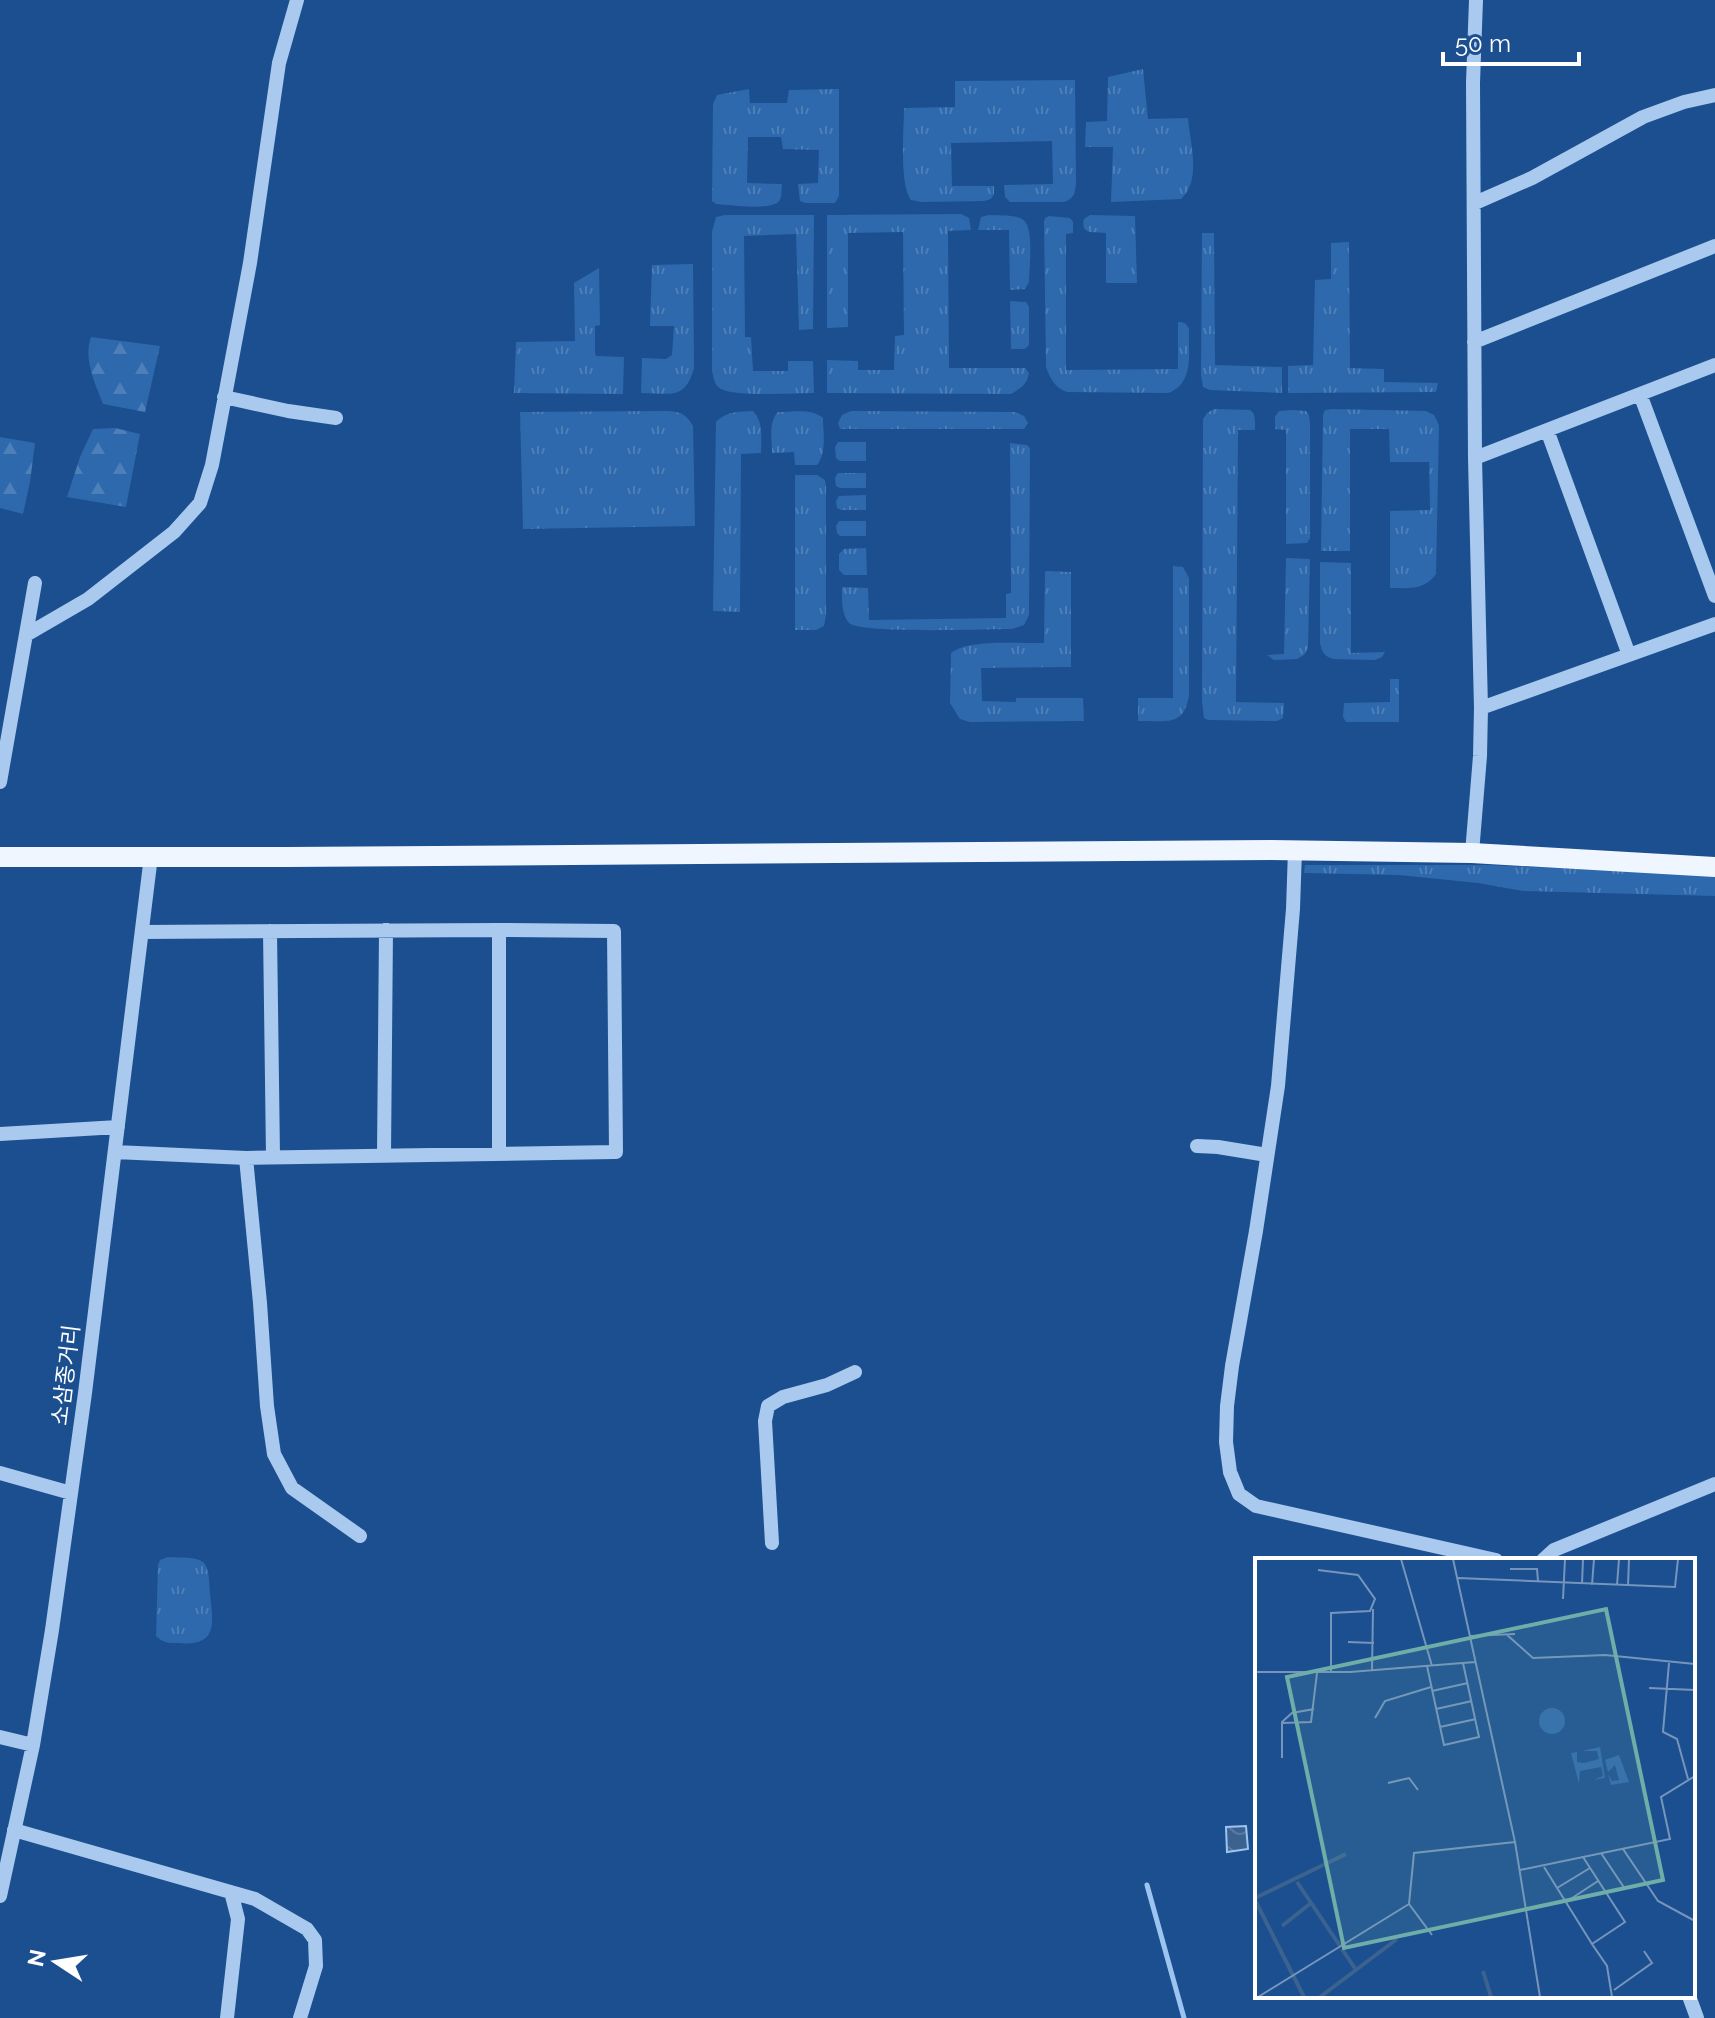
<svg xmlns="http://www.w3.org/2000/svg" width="1715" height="2018" viewBox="0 0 1715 2018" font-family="Raleway,'Noto Sans KR',sans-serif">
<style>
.grass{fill:url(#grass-tufts)}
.forest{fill:url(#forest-firs)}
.water{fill:url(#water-waves);stroke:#9cc4f0;stroke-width:2}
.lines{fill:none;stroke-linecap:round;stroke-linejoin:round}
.stream{stroke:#9cc4f0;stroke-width:5}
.minor{stroke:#a9c9ee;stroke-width:14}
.major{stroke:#f0f6ff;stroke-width:20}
.labels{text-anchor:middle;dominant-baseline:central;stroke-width:8;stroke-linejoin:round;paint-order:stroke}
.street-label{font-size:22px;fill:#fff;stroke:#1b4f8f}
.inset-river{fill:none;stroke:#3c6290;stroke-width:4}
.inset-road{fill:none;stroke:#7695bc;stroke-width:2}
.view{fill:#6fada8;fill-opacity:0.15;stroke:#6fada8;stroke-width:4}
.inset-edge{fill:none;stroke:#fff;stroke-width:4}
</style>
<defs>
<pattern id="grass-tufts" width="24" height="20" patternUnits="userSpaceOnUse" patternTransform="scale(2)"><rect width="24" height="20" fill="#2e69ad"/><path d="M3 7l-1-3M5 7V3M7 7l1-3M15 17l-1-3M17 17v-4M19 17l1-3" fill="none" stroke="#4d80b9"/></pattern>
<pattern id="forest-firs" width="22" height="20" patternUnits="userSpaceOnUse" patternTransform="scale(2)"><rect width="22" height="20" fill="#2e69ad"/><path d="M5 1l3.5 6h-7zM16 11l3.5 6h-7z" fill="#4d80b9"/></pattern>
<pattern id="water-waves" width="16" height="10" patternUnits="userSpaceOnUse" patternTransform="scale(2)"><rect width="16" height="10" fill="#3c6290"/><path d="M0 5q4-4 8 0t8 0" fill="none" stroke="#597aa1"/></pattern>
</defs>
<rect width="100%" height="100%" fill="#1b4f8f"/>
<!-- grass -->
<path class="grass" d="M1143 69 1148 119 1188 118C1190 144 1202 179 1181 199L1111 202 1113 147H1085L1086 122 1107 121 1108 77Z
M1075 80 1076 182C1075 193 1075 198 1064 202H1010L1005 197 1004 185 1053 184 1052 141 951 143 952 186H994V194L991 199 984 201 922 202 911 200C899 184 904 129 904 108L955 107V81Z
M749 89 750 103H787L789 90 839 89V196L835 203H806L800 201 798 184 818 183 819 150 783 149 781 137H748L747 183 782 184C781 190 783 199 777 203 765 210 730 205 716 204L712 201 713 104 717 95Z
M961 214 969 218 971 230 948 231 949 368H1025L1029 373C1027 385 1021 388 1011 394L827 393V360L858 361V370H894L895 336 904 335 903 232 848 233V327L827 328V215Z
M725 215H814L813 329 799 330 796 234 744 236 745 337H751L753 371H788V361H813L814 393C794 393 736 397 721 389 714 385 714 378 712 371V232L716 217Z
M989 215C998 216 1013 214 1022 219 1035 226 1029 268 1029 282L1025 289 1010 290 1009 230H978L981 217Z
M1090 215 1135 216 1137 283H1106V233C1095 232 1080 235 1084 219Z
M1049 216 1070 218 1073 222V233L1066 234V370L1178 369V322C1185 322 1186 323 1189 329 1188 353 1195 383 1168 393L1067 392C1055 388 1050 378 1046 367L1044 222 1045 218Z
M1202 233H1214L1215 365 1282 367V393L1210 390 1203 387 1201 375Z
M1349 242 1350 368 1384 369V382L1438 383 1436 392 1288 393V366L1313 365 1315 280 1331 279V243Z
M693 264 694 368C685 401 670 393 641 393L642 358 666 359 672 355 674 326H650L652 265Z
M599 268 600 325 595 326V353L596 356 624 357 623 394 514 393 516 342 575 341 574 283Z
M1010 301 1026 302 1029 307V345L1025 349H1011Z
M1214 409 1250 410C1256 414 1255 422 1255 430H1238L1236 702 1284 703 1283 718 1277 721 1208 720 1204 718 1202 702 1203 419 1207 413Z
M1332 409 1426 411 1434 415 1439 425 1436 574C1424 591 1408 588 1390 588V511L1430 510 1429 462H1390L1389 429H1350V551H1321L1323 415 1325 410Z
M1292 410 1306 411 1309 415 1310 424V538L1307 543 1286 544V430L1275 429V417L1279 411Z
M668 411C682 412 687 415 693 426L695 526 523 529 520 412Z
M753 411C764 423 761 438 761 453L741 454 740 612 713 611 716 422C727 411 738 412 753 411Z
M851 411 1015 412 1024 416 1028 423 1024 429H840L838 423 842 415Z
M778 412C792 412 812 408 823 418 823 432 827 453 817 465H795L794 452 772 453C772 440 768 422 778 412Z
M838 442H866V461H840L836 458 835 447Z
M1010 443 1027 445 1030 448 1029 615 1024 625 1012 629C989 629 860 634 849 623 841 614 842 598 842 587L868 588 869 620 1006 618V594L1011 593Z
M838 473H866V488H840L836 486 835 478Z
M795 475H817L825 480 826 487V615L824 626 816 630H795Z
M866 495V510H841L837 508 836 501 839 496Z
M839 521H866V536H840L837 533 836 526Z
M866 548 867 575H844L839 570V554L844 549Z
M1286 558 1310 559 1308 648 1304 655 1297 659 1274 660 1267 655 1284 654Z
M1320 562 1351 563V653L1385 652 1382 657 1375 660 1333 659C1324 656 1322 652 1320 643Z
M1173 566 1183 567 1189 578V695C1184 728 1166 720 1138 721V698H1173Z
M1045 571 1071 572V667L981 668 982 701 1016 702V698H1083L1084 721 970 722 960 719 950 703 951 653C969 638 1020 644 1044 643Z
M1390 679H1399V722H1346L1343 717 1344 703 1390 702Z
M1305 865H1488L1715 875V896L1523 891 1478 883 1399 875 1304 873Z
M168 1557C178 1558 197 1556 204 1563 210 1570 209 1585 210 1594 213 1622 219 1647 178 1643 169 1643 163 1643 156 1636L158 1565 160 1560Z"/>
<!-- forest -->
<path class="forest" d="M91 337 160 346 145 412 103 404C95 383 83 359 91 337Z
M115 428 140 434 126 507 67 497 80 457 93 429Z
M0 437 35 443 30 482 23 514 0 508Z"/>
<!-- water -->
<path class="water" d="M1246 1826 1248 1849 1227 1852 1226 1827Z"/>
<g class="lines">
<!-- stream -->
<path class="stream" d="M1147 1885 1184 2018"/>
<!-- minor -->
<path class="minor" d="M1475 203 1532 178 1643 117 1684 102 1715 95
M1474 342 1715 246
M1640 394 1715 596
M224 397 288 411 336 418
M1547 430 1629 655
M1475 458 1715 365
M26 635 88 599 174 532 200 503 212 465 250 263 279 63 297 0
M1481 708 1715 624
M0 782 35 583
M1295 850 1293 909 1278 1086 1256 1231 1232 1366 1227 1406 1226 1442 1230 1472 1239 1494 1256 1506 1496 1560
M1472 853 1480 756 1481 708 1475 458 1473 83 1476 0
M499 930V1154
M270 931 273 1156
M0 1134 118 1127
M1197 1146 1218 1147 1267 1155
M115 1152 246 1158 616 1152 614 931 499 930 142 932
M384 1156 386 930
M246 1158 260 1303 267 1406 274 1454 292 1488 360 1536
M0 1473 71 1493
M772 1543 765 1421 768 1406 783 1397 827 1385 855 1372
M1543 1560 1554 1550 1715 1484
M0 1737 33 1745
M14 1830 255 1899 307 1929 315 1940 316 1966 300 2018
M0 1896 33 1745 52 1630 85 1393 151 856
M1689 1996 1697 2018
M227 2018 238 1919 231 1892"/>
<!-- major -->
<path class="major" d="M0 857H287L1271 850 1472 853 1715 867"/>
</g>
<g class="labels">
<!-- street labels -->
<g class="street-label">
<text transform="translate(65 1375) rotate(-83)">소삼종거리</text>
</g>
</g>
<!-- overview -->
<g transform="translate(1255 1558)">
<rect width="440" height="440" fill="#1b4f8f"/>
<path d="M284 163a13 13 0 1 1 26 0a13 13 0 1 1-26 0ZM345 189 350 220 339 222 348 218 346 209 325 213 324 226 316 195 322 194V204L329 205 344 201 342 193H327ZM364 197 374 224 356 227 353 216 357 223 364 222 360 207 353 214 350 202Z" fill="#2e69ad"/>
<path class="inset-river" d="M42 324 85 388M0 340 91 296M0 342 49 439M27 368 56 345M87 391 101 412M228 413 236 439M65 439 142 381"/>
<path class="inset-road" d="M146 1 177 108M198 1 260 284 285 439M255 11H282L283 23M63 12 103 17 120 41 115 53 76 55V115M203 20 420 29 423 1M327 26 328 1M337 27 339 1M362 27 364 1M373 28 374 1M308 41 310 1M251 76 278 100 350 97 440 106M215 78 260 76M93 84 119 85M414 105 408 174 422 181 433 221M172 108 189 187 224 179 208 105M117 112 118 51M0 114H95L220 104M394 130 440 132M177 133 213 125M181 151 217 143M120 160 130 143 176 129M27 165 56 164 62 115M185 169 221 161M27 200V164L37 155 59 151M133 225 154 220 163 232M368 291 403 343 440 363M346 295 370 331M328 299 370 364 337 386 352 408 357 439M289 309 337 386M265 312 415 281 406 239 440 218M302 330 335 310M311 344 343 323M154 346 177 377M359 432 397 405 389 393M3 439 154 346 159 295 260 284"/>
<path class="view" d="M351 51 408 322 89 390 32 119Z"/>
<rect width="440" height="440" class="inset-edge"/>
</g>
<!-- north arrow -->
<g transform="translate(56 1962) rotate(282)" stroke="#1b4f8f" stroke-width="6" paint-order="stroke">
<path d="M0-6L14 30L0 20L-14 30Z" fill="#ffffff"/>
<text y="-12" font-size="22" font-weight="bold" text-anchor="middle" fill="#ffffff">N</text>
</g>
<!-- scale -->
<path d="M1443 52v12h136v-12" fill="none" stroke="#ffffff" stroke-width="4"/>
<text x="1455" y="52" font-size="24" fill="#ffffff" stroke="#1b4f8f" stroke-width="6" paint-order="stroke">50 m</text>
</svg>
